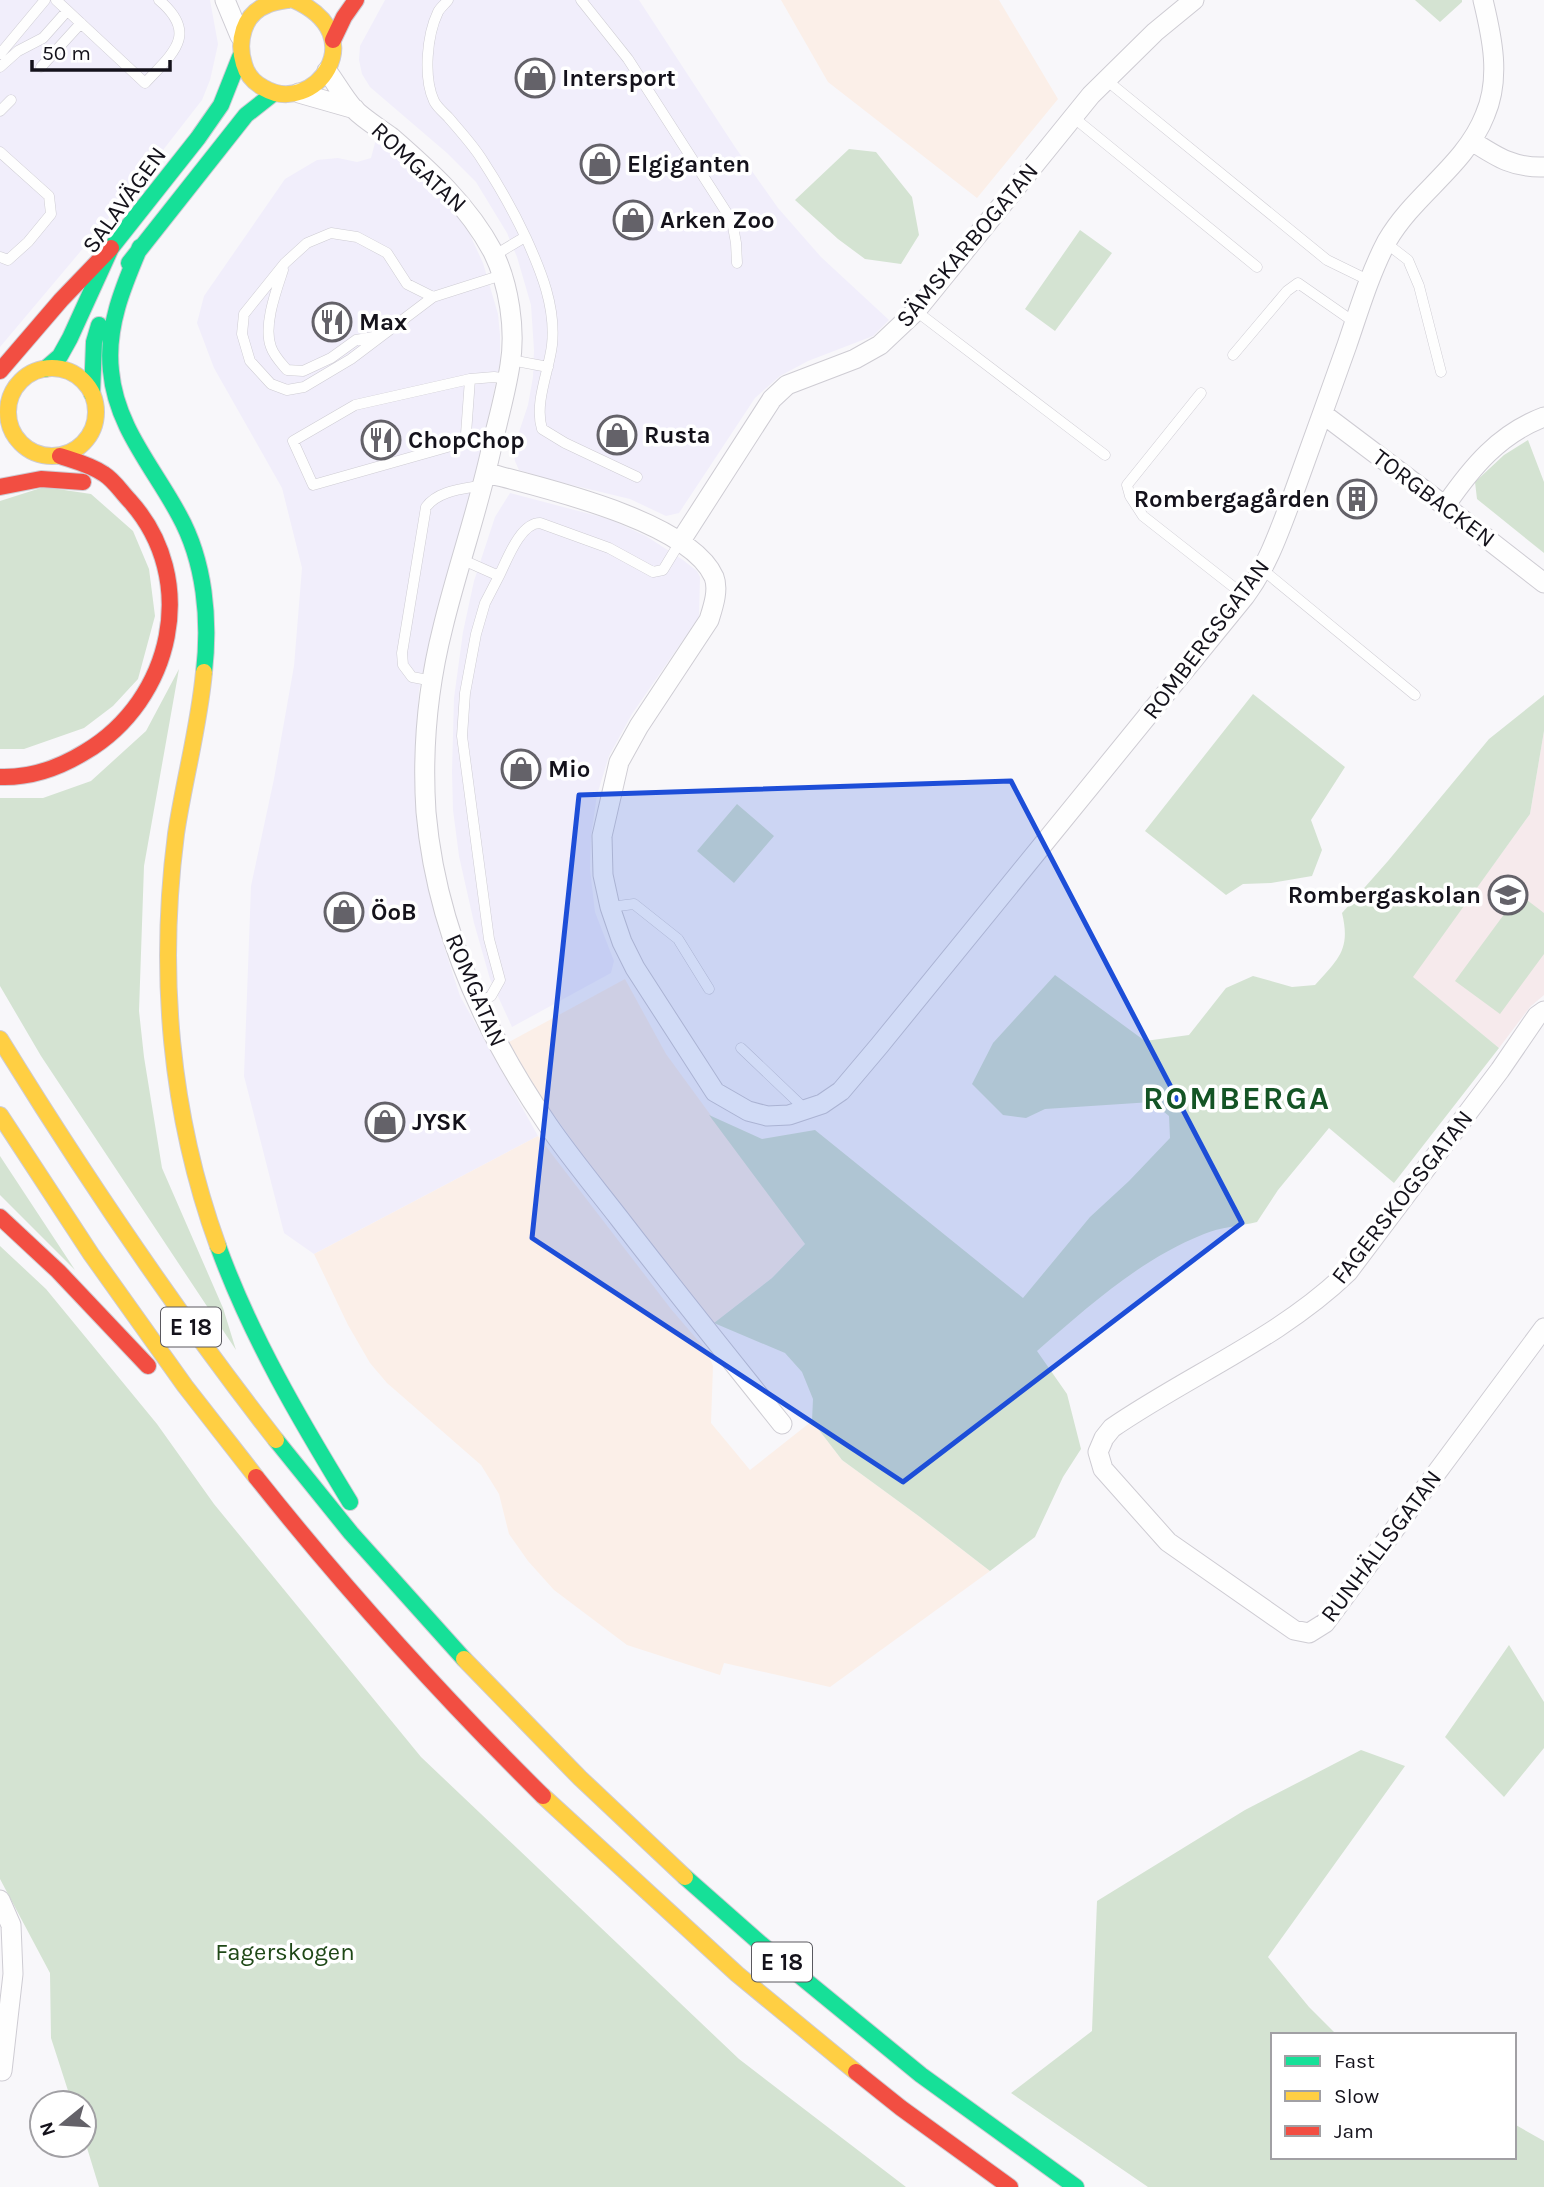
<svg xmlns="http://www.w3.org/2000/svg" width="1544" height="2187" viewBox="0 0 1544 2187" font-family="Karla,sans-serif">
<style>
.built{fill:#f1eefb}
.industrial{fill:#fbefe8}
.education{fill:#f6eaec}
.green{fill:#d4e3d2}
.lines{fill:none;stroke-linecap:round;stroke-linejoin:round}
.lane-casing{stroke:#ceccd3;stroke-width:11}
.street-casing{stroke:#ceccd3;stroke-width:21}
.fast-casing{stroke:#ceccd3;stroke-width:18}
.slow-casing{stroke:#ceccd3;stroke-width:18}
.jam-casing{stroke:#ceccd3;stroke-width:18}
.lane{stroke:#fefefe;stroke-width:10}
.street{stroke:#fefefe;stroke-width:19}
.fast{stroke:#16e098;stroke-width:16}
.slow{stroke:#ffcf43;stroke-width:16}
.jam{stroke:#f24e42;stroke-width:16}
.marked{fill:#1d4ed8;fill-opacity:0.2;stroke:#1d4ed8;stroke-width:5;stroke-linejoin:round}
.labels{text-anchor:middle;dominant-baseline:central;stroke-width:7;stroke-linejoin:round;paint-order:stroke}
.shield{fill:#fff;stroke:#5a595f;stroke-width:2}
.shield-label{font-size:23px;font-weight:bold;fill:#14121b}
.poi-label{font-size:24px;font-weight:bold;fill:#14121b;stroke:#fff;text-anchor:start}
.street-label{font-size:24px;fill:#14121b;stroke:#fff}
.park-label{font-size:24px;fill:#1f4817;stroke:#fff}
.district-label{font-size:32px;font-weight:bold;letter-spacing:2px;fill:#145425;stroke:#fff}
</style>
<rect width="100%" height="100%" fill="#f8f7fa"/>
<!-- built -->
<path class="built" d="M0 0H210L218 44 210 80 202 100 128 195 0 347Z
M385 0H639L735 147 778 208 821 257 889 320 873 336 808 361 780 376 755 398 679 513 666 516 630 499 551 480 519 470 515 461 513 450 528 405 533 377 534 350 531 305 517 257 507 233 476 182 447 153 370 87 362 74 359 60 360 46Z
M376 139 436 194 466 226 483 263 498 314 500 335V362L470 505 433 627 419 690 415 769 424 863 439 931 460 996 538 1136 314 1254 284 1233 244 1076 251 886 274 779 294 666 302 568 282 488 214 368 197 323 204 296 285 179 317 160 338 158 357 162 371 158Z
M510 493 609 519 646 536 683 560 697 571 700 577 699 617 632 714 609 756 597 795 591 836 590 869 595 912 614 961 611 973 512 1027 490 979 474 923 459 856 453 810 452 772 454 698 463 632 474 581 495 517Z"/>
<!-- industrial -->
<path class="industrial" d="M781 0H999L1058 99 977 198 828 82Z
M625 979 666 1054 805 1244 772 1278 714 1323 614 1199 536 1090 509 1042Z
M538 1136 671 1309 707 1351 713 1366 711 1423 750 1470 812 1421 842 1460 920 1517 990 1571 830 1687 724 1663 720 1675 627 1645 554 1590 528 1561 509 1534 499 1494 481 1465 387 1383 370 1363 348 1325 314 1254Z"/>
<!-- education -->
<path class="education" d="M1544 731V995L1530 1007 1499 1048 1412 977 1530 814Z"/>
<!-- green -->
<path class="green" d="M1415 0H1462V2L1440 22Z
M849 149 876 152 912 197 919 235 901 264 865 259 838 239 795 200Z
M1080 230 1112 253 1055 331 1025 309Z
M1528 440 1544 482V553L1477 499 1475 482 1504 455Z
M44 487 91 494 133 531 149 569 155 616 138 679 113 706 84 728 24 749H0V501Z
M179 669 144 866 139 1011 144 1057 162 1168 223 1308 236 1350 41 1056 0 986V798H43L91 781 146 731Z
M1253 694 1345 767 1311 820 1322 850 1312 876 1271 883 1243 884 1226 895 1145 831Z
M1544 695V731L1530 814 1413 977 1499 1048 1394 1183 1329 1128 1278 1190 1257 1222C1240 1226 1220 1227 1204 1234 1139 1260 1089 1306 1037 1351L1067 1394 1081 1449 1063 1477 1035 1537 990 1571 920 1517 842 1460 812 1421 813 1399 802 1372 785 1353 714 1323 772 1278 805 1244 709 1115 762 1139 815 1130 1023 1298 1090 1217 1129 1181 1170 1138 1169 1116 1152 1102 1045 1109 1026 1118 1003 1115 972 1084 993 1043 1055 975 1145 1041 1189 1035 1226 988 1253 976 1292 987 1315 985C1338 959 1351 950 1342 913L1388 861 1489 739Z
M737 804 774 836 734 883 697 851Z
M1519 894 1544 913V954L1500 1014 1455 981Z
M0 1156 75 1270 0 1195Z
M0 1246 46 1289 157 1424 214 1504 421 1757 739 2059 906 2187H99L84 2138V2103H72L51 2038 50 1973 0 1879Z
M1509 1645 1544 1702V1748L1504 1797 1445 1737Z
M1361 1750 1405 1766 1268 1957 1309 2007 1337 2035H1273V2157H1514V2124L1544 2141V2187H1148L1011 2093 1092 2031 1097 1901 1245 1810Z"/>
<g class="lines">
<defs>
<path id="lane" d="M56 0 145 83C173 53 199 34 159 0
M448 0C445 4 440 8 438 12 427 35 423 77 434 101 437 107 443 112 448 117 459 130 472 144 481 158 498 184 513 210 526 238 541 271 556 307 552 345 549 371 534 403 542 429L565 443 637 477
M581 0 628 59 732 221 736 243 737 263
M0 54 45 0
M0 67 18 51 43 38 67 11
M41 67 81 23
M1105 79 1327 260 1370 281
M0 111 11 100
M1073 117 1257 267
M0 152 49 196 51 214 28 242 8 260 0 257
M1386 243 1408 260 1419 286 1441 372
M495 255 525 237
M283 270C276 291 263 326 271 347 274 356 281 363 287 370L303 371 331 358 356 340 379 336
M433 297 407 284 387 253 357 237 331 233 307 243 285 263 244 314 242 334 250 361 271 384 287 390 304 387 351 359 433 297 502 275
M916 311 1105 455
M1233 355 1287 291 1298 283 1354 322
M511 360 548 367
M470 379 466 434 493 441
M1201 393 1127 485 1130 496 1143 516 1245 596
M466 434 458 444 313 485 293 441 355 405 470 379 494 377 508 379
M463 560 499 576C507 560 520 523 540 523L609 548 653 572 663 570 680 542
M1263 570 1415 695
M433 681 412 677 403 665 402 653 426 507C439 490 464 489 484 485
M610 907 634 904 678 939 709 989
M477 1003 491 996 500 980 489 939 462 736 465 693 476 634 485 603 499 576
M741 1048 805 1109"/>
<path id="street" d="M225 0 240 36
M327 71C336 83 344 98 354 109 365 120 379 128 391 137 430 171 468 205 493 252 509 284 516 330 510 365 506 391 499 416 493 441 480 504 458 565 443 627 428 686 422 751 426 812 436 926 484 1032 548 1125 570 1157 595 1187 619 1218 672 1287 727 1355 782 1424
M299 93 355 109
M1472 141C1497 157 1513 168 1544 167
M1323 414 1445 506 1544 583
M487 473C544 488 689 521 714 577 719 590 713 607 709 620L639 726 619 762 602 836 603 875 610 907 622 942 635 968 715 1092 748 1111 767 1116 789 1115 822 1104 841 1091 879 1046 1245 596C1268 565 1279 532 1293 495 1311 446 1329 395 1347 345 1359 310 1370 273 1387 241 1414 194 1465 166 1485 115 1501 78 1492 37 1483 0
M1445 506C1472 467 1499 434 1544 417
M680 542 772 399 787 385 855 359 880 345 916 311 1091 95 1155 32 1194 0
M1544 1011 1537 1016 1500 1070 1348 1272C1280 1338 1189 1375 1112 1428L1104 1438 1098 1452 1103 1469 1168 1542 1294 1630 1309 1633 1325 1623 1544 1328
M0 1900 11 1925 13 1974 2 2071"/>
<path id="fast" d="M140 247C123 287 106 327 111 371 116 427 154 468 179 515 205 562 210 620 204 672
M129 263 246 115 274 93
M45 369 60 356 70 338 111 248 198 138 221 105 240 57
M92 394 94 342 99 325
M218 1246C251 1337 300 1420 350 1502
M276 1440 351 1533 464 1659
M685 1877 761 1944 921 2075 1076 2187"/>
<path id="slow" d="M288 0C281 1 273 2 267 5 243 14 237 42 244 64 247 75 254 83 264 88 313 117 375 36 294 0
M8 412a44 44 0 1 1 88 0a44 44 0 1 1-88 0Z
M204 672C199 727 184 780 176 834 158 973 170 1114 218 1246
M0 1039C85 1177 176 1312 276 1440
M0 1115 91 1254 185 1386 256 1477
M464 1659 580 1778 685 1877
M543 1796 737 1974 856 2072"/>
<path id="jam" d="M333 40 344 17 356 0
M0 371 61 300 111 248
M0 487 41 479 83 482
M0 777C31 778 59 768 85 752 173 700 200 579 130 501 121 492 115 481 104 474 91 465 75 461 60 456
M0 1217 58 1271 148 1366
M256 1477C345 1589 442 1696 543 1796
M856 2072 901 2108 1010 2187"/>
</defs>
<!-- lane casing -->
<use href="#lane" class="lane-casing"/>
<!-- street casing -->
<use href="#street" class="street-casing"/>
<!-- fast casing -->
<use href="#fast" class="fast-casing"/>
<!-- slow casing -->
<use href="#slow" class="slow-casing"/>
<!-- jam casing -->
<use href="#jam" class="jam-casing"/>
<!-- lane -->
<use href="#lane" class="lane"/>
<!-- street -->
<use href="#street" class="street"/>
<!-- fast -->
<use href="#fast" class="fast"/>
<!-- slow -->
<use href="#slow" class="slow"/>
<!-- jam -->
<use href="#jam" class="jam"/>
</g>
<!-- marked area -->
<path class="marked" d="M1011 781 1242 1223 903 1482 532 1238 579 795Z"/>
<!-- icons -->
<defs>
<symbol id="shop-ring" viewBox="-11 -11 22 22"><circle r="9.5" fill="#fff" stroke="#646269" stroke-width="1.5"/><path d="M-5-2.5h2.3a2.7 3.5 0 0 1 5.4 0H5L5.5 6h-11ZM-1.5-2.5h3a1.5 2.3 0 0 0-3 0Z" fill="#646269"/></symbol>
<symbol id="restaurant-ring" viewBox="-11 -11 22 22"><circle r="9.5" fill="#fff" stroke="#646269" stroke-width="1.5"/><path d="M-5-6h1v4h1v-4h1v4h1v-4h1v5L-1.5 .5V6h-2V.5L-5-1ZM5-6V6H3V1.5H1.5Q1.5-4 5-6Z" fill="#646269"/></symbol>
<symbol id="building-ring" viewBox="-11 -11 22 22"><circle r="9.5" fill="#fff" stroke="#646269" stroke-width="1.5"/><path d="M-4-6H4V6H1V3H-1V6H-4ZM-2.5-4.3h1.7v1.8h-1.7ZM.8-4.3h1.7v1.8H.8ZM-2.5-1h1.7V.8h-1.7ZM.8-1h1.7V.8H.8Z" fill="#646269"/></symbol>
<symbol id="school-ring" viewBox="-11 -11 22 22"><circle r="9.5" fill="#fff" stroke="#646269" stroke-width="1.5"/><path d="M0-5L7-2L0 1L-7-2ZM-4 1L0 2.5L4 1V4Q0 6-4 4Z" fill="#646269"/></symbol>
</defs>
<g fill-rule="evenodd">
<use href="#shop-ring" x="513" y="56" width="44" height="44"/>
<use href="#shop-ring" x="578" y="142" width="44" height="44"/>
<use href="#shop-ring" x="611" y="198" width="44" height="44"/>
<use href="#restaurant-ring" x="310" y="300" width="44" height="44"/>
<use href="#shop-ring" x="595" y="413" width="44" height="44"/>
<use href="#restaurant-ring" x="359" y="418" width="44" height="44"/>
<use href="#building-ring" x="1335" y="477" width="44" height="44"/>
<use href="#shop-ring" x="499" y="747" width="44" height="44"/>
<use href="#school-ring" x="1486" y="873" width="44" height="44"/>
<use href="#shop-ring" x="322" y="890" width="44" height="44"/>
<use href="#shop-ring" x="363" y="1100" width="44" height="44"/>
</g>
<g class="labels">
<!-- shield labels -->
<g class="shield">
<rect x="161" y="1307.5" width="60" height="39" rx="5"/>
<rect x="752" y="1942.5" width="60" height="39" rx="5"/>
</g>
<g class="shield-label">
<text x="191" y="1327">E 18</text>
<text x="782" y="1962">E 18</text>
</g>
<!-- poi labels -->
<g class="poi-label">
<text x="562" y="78">Intersport</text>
<text x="627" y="164">Elgiganten</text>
<text x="660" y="220">Arken Zoo</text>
<text x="359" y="322">Max</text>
<text x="644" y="435">Rusta</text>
<text x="408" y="440">ChopChop</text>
<text x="1330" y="499" text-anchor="end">Rombergagården</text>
<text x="548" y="769">Mio</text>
<text x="1481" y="895" text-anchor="end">Rombergaskolan</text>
<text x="371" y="912">ÖoB</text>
<text x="412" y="1122">JYSK</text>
</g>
<!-- street labels -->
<g class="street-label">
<text transform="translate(419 167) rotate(43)">ROMGATAN</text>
<text transform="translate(124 200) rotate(-54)">SALAVÄGEN</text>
<text transform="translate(967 245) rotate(-50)">SÄMSKARBOGATAN</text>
<text transform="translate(1434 498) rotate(37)">TORGBACKEN</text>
<text transform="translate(1206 639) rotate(-53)">ROMBERGSGATAN</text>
<text transform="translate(476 990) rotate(67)">ROMGATAN</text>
<text transform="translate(1402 1197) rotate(-52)">FAGERSKOGSGATAN</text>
<text transform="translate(1381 1546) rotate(-53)">RUNHÄLLSGATAN</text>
</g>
<!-- park labels -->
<g class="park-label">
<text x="285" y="1952">Fagerskogen</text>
</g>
<!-- district labels -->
<g class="district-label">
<text x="1237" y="1098">ROMBERGA</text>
</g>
</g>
<!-- legend -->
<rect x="1271" y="2033" width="245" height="126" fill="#ffffff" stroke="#a1a0a4" stroke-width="2"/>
<rect x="1285" y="2056" width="35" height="10" fill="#16e098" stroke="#a1a0a4" stroke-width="2"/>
<text x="1334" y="2068" font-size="21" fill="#14121b">Fast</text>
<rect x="1285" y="2091" width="35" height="10" fill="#ffcf43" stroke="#a1a0a4" stroke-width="2"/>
<text x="1334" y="2103" font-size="21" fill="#14121b">Slow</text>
<rect x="1285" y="2126" width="35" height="10" fill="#f24e42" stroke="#a1a0a4" stroke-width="2"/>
<text x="1334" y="2138" font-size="21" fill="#14121b">Jam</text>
<!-- north arrow -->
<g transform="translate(63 2124) rotate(252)"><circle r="33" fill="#ffffff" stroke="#a1a0a4" stroke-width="2"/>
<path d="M0-5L12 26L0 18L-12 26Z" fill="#646269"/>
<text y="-10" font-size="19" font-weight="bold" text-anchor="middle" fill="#14121b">N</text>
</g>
<!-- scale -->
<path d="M32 60v10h138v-10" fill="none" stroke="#14121b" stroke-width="3.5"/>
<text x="42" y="60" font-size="21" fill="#14121b" stroke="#ffffff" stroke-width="5" paint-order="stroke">50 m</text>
</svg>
